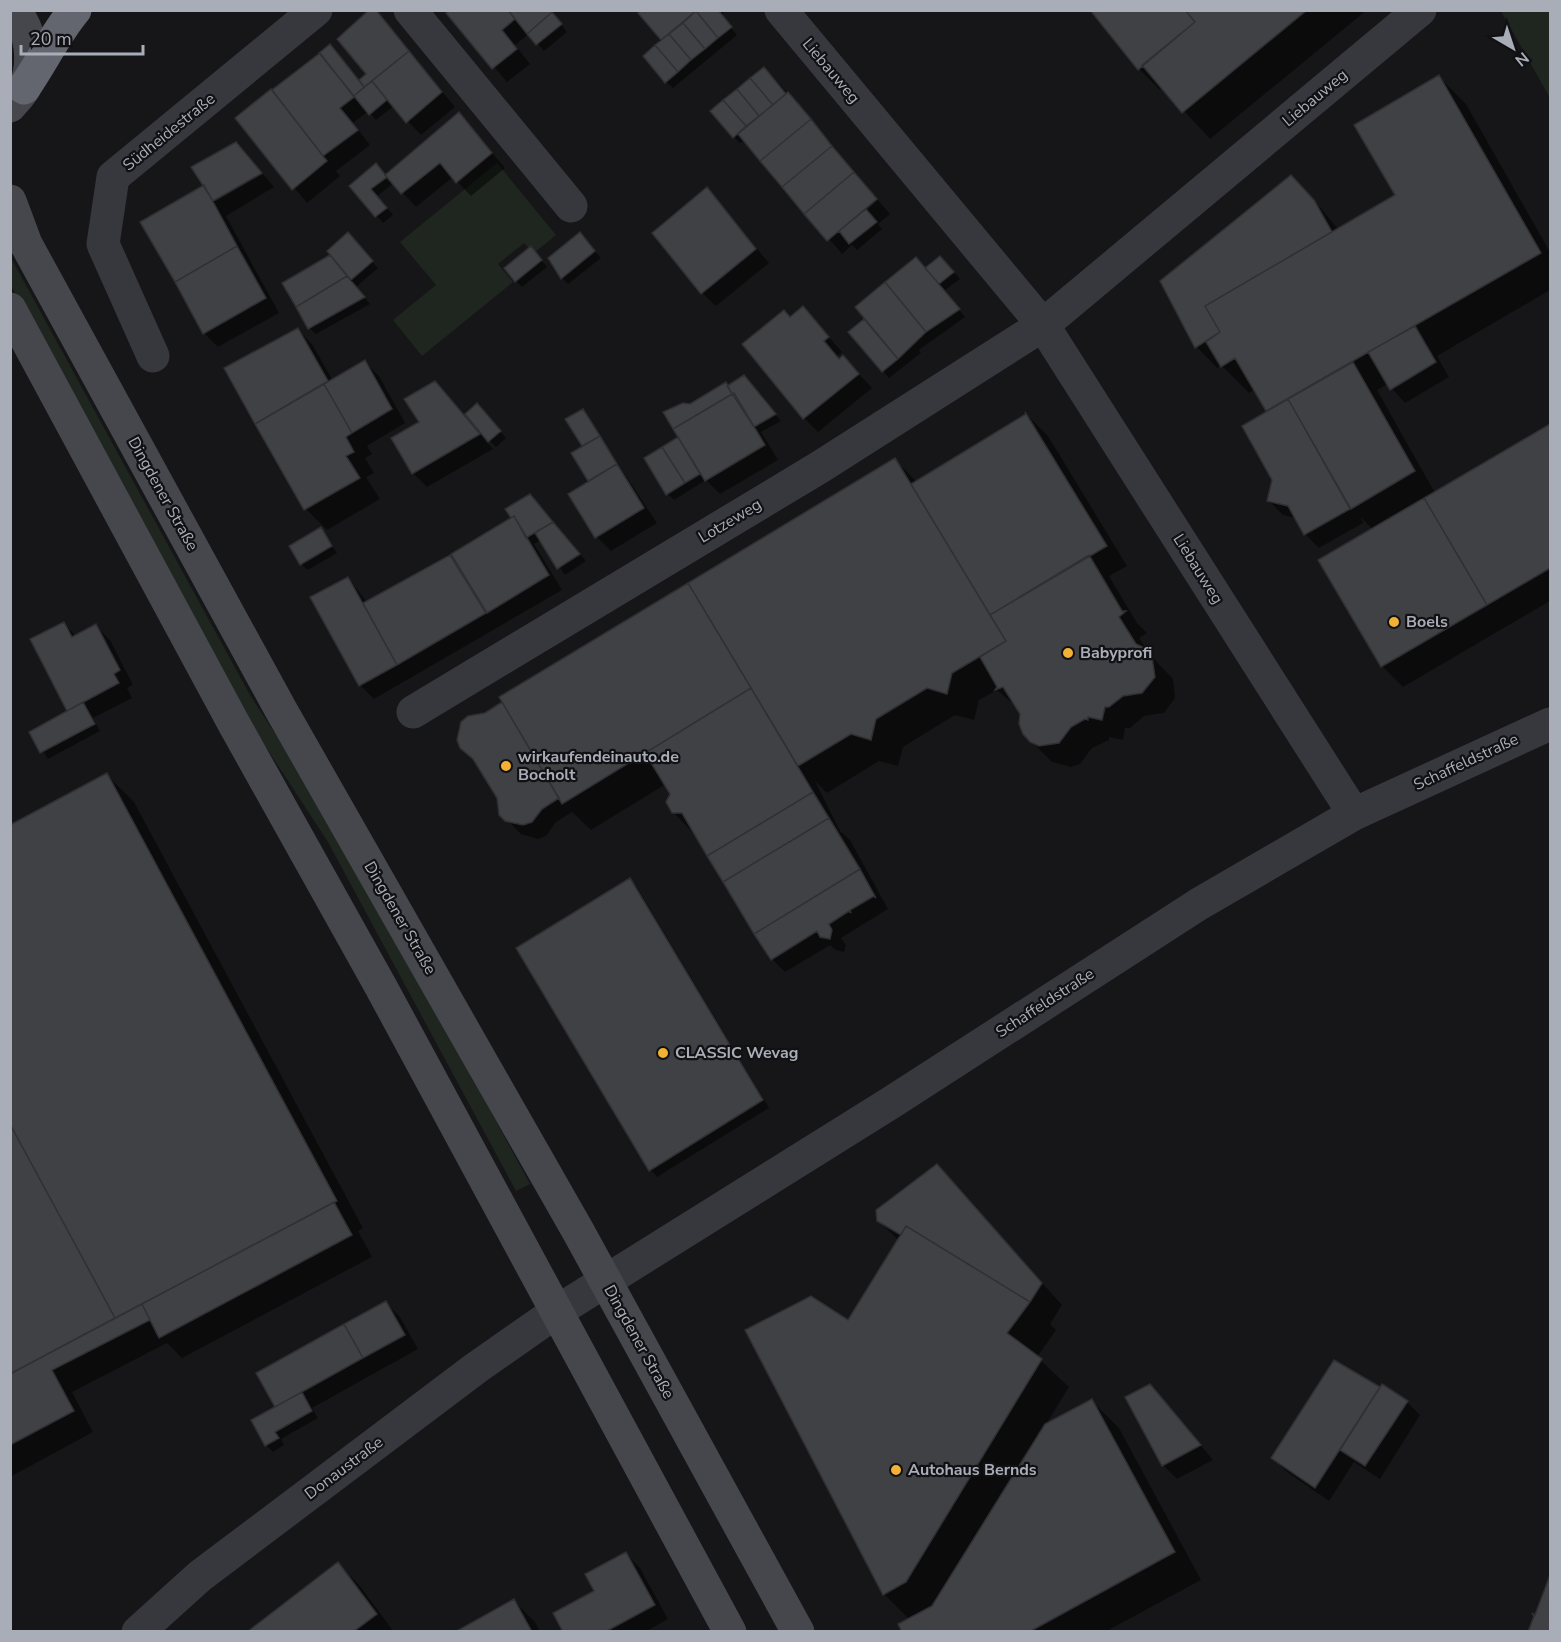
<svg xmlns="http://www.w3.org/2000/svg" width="1561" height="1642" viewBox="0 0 1561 1642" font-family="'Nunito Sans',sans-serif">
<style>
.green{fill:#1e261f}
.shadow{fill:#0007}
.building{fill:#404145;stroke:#303034;stroke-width:1.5}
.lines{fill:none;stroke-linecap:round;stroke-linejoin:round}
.street{stroke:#37383d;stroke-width:33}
.secondary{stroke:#45474d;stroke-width:33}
.highway{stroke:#63666e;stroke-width:33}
.poi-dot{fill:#f2b134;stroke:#111113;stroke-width:2}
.labels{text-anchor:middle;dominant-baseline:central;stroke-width:4.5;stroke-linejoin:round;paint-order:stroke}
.street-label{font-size:16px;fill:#a8adb8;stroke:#111113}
.poi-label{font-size:16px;font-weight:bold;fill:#a8adb8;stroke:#111113;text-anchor:start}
</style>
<rect width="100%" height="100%" fill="#161618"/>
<!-- green -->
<path class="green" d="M1501 11H1550V98Z
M497 163 556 235 534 253 524 243 498 264 513 282 422 356 393 320 436 285 400 242Z
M10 256 250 695 341 835 530 1184 516 1191 328 842 237 703 11 286Z"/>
<!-- shadow -->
<path class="shadow" d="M374 10 455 107 421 135 394 106 376 120 368 111 353 123 370 145 336 171 340 176 307 203 237 119 322 54 360 82 368 74Z
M446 10H551L567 32 544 51 529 34 515 45 530 64 507 82Z
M639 10H722L724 13 721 16 737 35 673 88 666 82 663 40Z
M1092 10H1367L1210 139 1163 88 1160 90 1139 69Z
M771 75 802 108 876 198 864 209 866 211 878 200 890 214 878 224 882 229 857 250 852 245 842 254 745 140 740 143 734 137Z
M1439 77 1466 104 1550 252V290L1437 356 1449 377 1405 403 1388 384 1377 390 1435 493 1550 426V601L1403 687 1382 666 1373 530 1361 517 1363 523 1319 548 1305 534 1296 518 1283 515 1269 501 1274 480 1268 412 1255 389 1249 393 1221 365 1217 368 1197 347 1162 282 1312 198 1339 230 1398 196Z
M459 114 505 168 471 196 453 177 416 207 394 183 377 196 393 215 383 223 351 186 386 176Z
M236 144 261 172 214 199 216 201 263 174 274 187 226 216 279 313 218 347 204 333V187Z
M707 190 769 263 716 306 702 293Z
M354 241 378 268 356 287 370 304 316 334 309 328 284 283Z
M586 241 601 258 568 284 562 278Z
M537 255 547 267 522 287 516 281Z
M947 264 960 279 944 291 965 317 919 350 921 353 889 378 850 332 926 269Z
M803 308 842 352 837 356 840 360 843 357 872 388 818 432 804 418 790 318Z
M298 330 312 344 333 381 365 362 379 376 405 423 367 446 372 454 365 458 374 473 366 477 380 499 327 530 306 509 226 369Z
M435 383 465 416 477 405 506 438 496 447 487 438 485 440 493 449 427 487 413 473Z
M751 384 781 421 761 432 778 460 720 494 706 480 674 500 668 494 680 438 665 412 691 406 728 387Z
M583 411 657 523 611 551 597 537 570 494 590 482 584 447 567 420Z
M1027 415 1048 436 1127 566 1109 576 1137 623 1147 633 1139 638 1149 654 1173 679 1175 698 1164 713 1144 716 1130 728H1125L1123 740 1109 737V740L1092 748 1080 764 1071 767 1052 762 1031 741 1019 709 997 690 979 700 974 720 955 715 903 747 898 766 879 761 827 793 815 781 840 831 850 840 888 909 841 938 846 945 844 952 836 950 830 945 785 972 771 958 694 834 673 812 672 794 666 784 591 830 572 812 556 822 546 836 538 839 521 834 501 814 485 714 504 703 501 698 895 460 917 482Z
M537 503 586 561 565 575 541 540 534 544 562 590 374 699 360 685 348 578 367 602Z
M321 529 337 553 308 570 301 564Z
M63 623 76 636 96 626 110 640 133 685 127 688 132 698 93 718 100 731 48 759 31 732 70 711Z
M107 775 134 802 363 1228 358 1231 372 1257 182 1358 167 1343 72 1392 93 1432 10 1477V861Z
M630 880 637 887 769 1108 657 1177 651 1170 518 948Z
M937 1166 1062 1305 1050 1324 1056 1330 1037 1357 1069 1387 1045 1426 1092 1401 1119 1428 1201 1580 1105 1632H904L910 1620 884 1594 849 1322 899 1241 878 1220Z
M386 1303 400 1317 418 1349 312 1408 318 1418 281 1439 284 1445 273 1452 266 1445 277 1407Z
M1335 1362 1406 1401 1420 1415 1380 1479 1354 1462 1329 1501 1287 1472 1273 1458Z
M1163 1400 1213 1460 1177 1479 1163 1465Z
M626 1554 640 1568 668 1619 645 1632H564Z
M338 1564 359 1585 394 1632 248 1631Z
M1550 1579V1632H1530Z
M514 1601 535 1622 540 1632H458Z"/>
<!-- building -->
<path class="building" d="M369 10H376L409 51 364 87 359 80 366 74 337 39Z
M449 10H508L515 19 502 30 517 49 492 69 446 13Z
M508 10H551L552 12 527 34Z
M641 10H697L661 40 638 13Z
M718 10 732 27 718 38 696 11Z
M1090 10H1185L1195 22 1138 70Z
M1185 10H1307L1182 113 1142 65 1195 22Z
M696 11 718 38 705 49 683 23Z
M552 12 562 24 536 45 527 34Z
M683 23 705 49 691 60 669 34Z
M669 34 691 60 678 72 655 45Z
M330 44 364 87 354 96 319 53Z
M655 45 678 72 665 83 643 56Z
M409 51 442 92 406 123 372 81Z
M320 53 354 97 340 108 358 130 323 156 272 90Z
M764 67 786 94 773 105 750 78Z
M1439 75 1541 253 1266 411 1235 358 1221 367 1206 342 1220 332 1205 306 1395 195 1354 125Z
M750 78 773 105 759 116 737 89Z
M372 81 387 100 369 115 354 96Z
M271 89 327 161 292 190 235 118Z
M737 89 759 116 746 126 723 100Z
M788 92 811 119 760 161 738 134Z
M723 100 746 126 733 138 710 111Z
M459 112 492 153 456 183 440 163 401 194 385 175Z
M811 119 832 146 782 187 760 161Z
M236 142 262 173 213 201 191 167Z
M832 146 854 172 804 214 782 187Z
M376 163 387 177 371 189 387 208 375 217 349 186Z
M854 172 877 199 827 241 804 214Z
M1291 175 1314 200 1332 232 1205 306 1220 332 1195 348 1160 281Z
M204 185 237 246 175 282 140 222Z
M707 187 756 249 701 294 652 233Z
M866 209 877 222 849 244 839 231Z
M348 232 373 261 351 280 327 251Z
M580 232 595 251 561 279 548 258Z
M237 246 266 298 203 334 175 282Z
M531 246 542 260 515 282 504 268Z
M330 255 347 276 296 307 282 283Z
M940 256 954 272 939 284 925 268Z
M916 257 960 309 926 332 885 282Z
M347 276 365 297 308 329 296 307Z
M885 282 926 332 898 359 855 307Z
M803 306 829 337 824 341 839 359 843 355 859 374 803 419 742 344 784 310 790 317Z
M864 319 898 359 882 372 848 332Z
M1415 326 1436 362 1390 390 1368 352Z
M298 328 328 381 255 424 224 368Z
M365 360 392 409 352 433 324 384Z
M1353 362 1415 471 1351 509 1288 399Z
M744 375 776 414 754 427 727 386Z
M435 381 480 434 412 474 391 438 419 422 404 399Z
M726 382 732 394 673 429 663 412 683 403 690 404Z
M324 384 352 433 346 437 354 452 346 456 360 478 304 510 255 424Z
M734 393 765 445 705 481 673 429Z
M1288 399 1350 509 1304 535 1288 506 1267 501 1272 480 1242 426Z
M477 403 501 431 488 442 465 414Z
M583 409 600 436 582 446 565 419Z
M1025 412 1107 546 990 615 911 484 1026 414Z
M1550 424V568L1487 605 1424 498Z
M600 436 617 464 588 481 571 453Z
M678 437 700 474 685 483 662 447Z
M662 447 685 483 666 495 644 458Z
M895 458 1006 641 952 673 947 694 927 688 876 719 871 740 851 734 798 766 688 583Z
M617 464 644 508 595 538 568 494Z
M530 494 553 522 526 538 514 516 511 518 505 509Z
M1424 498 1487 605 1381 667 1318 560Z
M514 516 549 575 487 613 451 554Z
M553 522 580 554 557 569 535 533Z
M321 527 332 546 300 565 289 546Z
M450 555 486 613 397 665 363 603Z
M1089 555 1122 611H1126L1119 617 1136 644 1145 648 1152 657 1155 677 1142 693 1123 696 1109 707H1105L1102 720 1088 717V720L1085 719 1071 727 1059 743 1039 746 1030 742 1023 734 1019 724 1020 714 1003 687 995 690 997 687 980 657 1006 641 990 615Z
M348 577 397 665 359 686 310 597Z
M688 583 751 688 562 804 499 697Z
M64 622 72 637 96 624 120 670 114 674 119 683 67 711 30 639Z
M751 688 813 792 707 856 682 813H672L666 802 670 794 645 753Z
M83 702 95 724 40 753 29 732Z
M502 702 559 798 542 809 532 822 523 825 505 821 499 815 497 798 473 759 460 748 457 740 461 722 468 716 485 713Z
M107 773 337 1201 115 1318 10 1124V825Z
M813 792 829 818 723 882 707 856Z
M829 818 860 869 754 934 723 882Z
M860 869 876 898 874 896 850 910 851 913 849 911 829 924 832 930 830 939 820 937 817 931 771 960 754 934Z
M630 878 763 1100 649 1171 516 948Z
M10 1124 115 1318 10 1374Z
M937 1164 1042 1283 1030 1302 906 1226 901 1235 877 1221 876 1210Z
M334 1202 352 1235 159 1338 142 1304Z
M906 1226 1030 1302 1007 1333 1042 1359 906 1582 883 1595 745 1330 811 1296 848 1320Z
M386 1301 405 1335 363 1358 344 1324Z
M142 1304 150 1320 52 1370 74 1411 10 1445V1374Z
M344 1324 363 1358 275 1407 256 1373Z
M1334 1360 1380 1387 1315 1488 1271 1458Z
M1150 1384 1201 1445 1162 1466 1125 1397Z
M1382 1384 1408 1401 1365 1466 1340 1450Z
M302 1392 312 1411 275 1432 279 1438 265 1446 251 1420Z
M1092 1399 1175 1552 1029 1632H902L898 1624 932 1606 1045 1424Z
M626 1552 655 1605 605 1632H563L553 1613 594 1591 585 1574Z
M338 1562 377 1614 353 1632H247Z
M1550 1575V1632H1528L1534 1616 1532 1613 1535 1615Z
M514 1599 532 1632H455Z"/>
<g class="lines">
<!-- street -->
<path class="street" d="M410 10 571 206
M781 10 1043 325 1354 814
M153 356 103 244 113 177 316 10
M413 712 820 467 1043 325 1420 10
M138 1632 200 1576 476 1368 556 1312 892 1102 1199 904 1354 814 1550 724"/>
<!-- secondary -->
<path class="secondary" d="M10 106C15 100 22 93 25 87 35 63 32 29 13 10
M10 201 26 244 281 710 578 1231 798 1632
M10 309 234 724 381 987 730 1632"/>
<!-- highway -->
<path class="highway" d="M24 88C42 62 55 34 75 10"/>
</g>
<!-- markers -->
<g class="poi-dot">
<circle cx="1394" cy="622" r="6"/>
<circle cx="1068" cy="653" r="6"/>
<circle cx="506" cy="766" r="6"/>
<circle cx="663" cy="1053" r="6"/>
<circle cx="896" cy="1470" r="6"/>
</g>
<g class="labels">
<!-- street labels -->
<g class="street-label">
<text transform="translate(831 71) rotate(50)">Liebauweg</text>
<text transform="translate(1315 98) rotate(-40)">Liebauweg</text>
<text transform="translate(169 132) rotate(-39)">Südheidestraße</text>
<text transform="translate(163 494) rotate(61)">Dingdener Straße</text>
<text transform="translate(730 521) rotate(-31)">Lotzeweg</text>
<text transform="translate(1198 569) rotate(58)">Liebauweg</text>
<text transform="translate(1466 762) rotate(-25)">Schaffeldstraße</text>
<text transform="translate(400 918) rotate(60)">Dingdener Straße</text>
<text transform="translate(1045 1003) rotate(-33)">Schaffeldstraße</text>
<text transform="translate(639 1342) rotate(61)">Dingdener Straße</text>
<text transform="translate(344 1468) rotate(-37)">Donaustraße</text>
</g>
<!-- poi labels -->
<g class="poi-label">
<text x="1406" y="622">Boels</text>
<text x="1080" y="653">Babyprofi</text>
<text x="518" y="757">wirkaufendeinauto.de<tspan x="518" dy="18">Bocholt</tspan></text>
<text x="675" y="1053">CLASSIC Wevag</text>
<text x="908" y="1470">Autohaus Bernds</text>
</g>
</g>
<!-- border -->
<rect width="1561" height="1642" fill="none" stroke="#a8adb8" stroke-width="24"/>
<!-- north arrow -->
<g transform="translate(1513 48) rotate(141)" stroke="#111113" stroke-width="4.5" paint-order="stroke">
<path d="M0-4.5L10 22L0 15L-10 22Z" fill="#a8adb8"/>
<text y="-9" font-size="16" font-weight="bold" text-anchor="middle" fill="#a8adb8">N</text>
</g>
<!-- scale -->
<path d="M21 45v9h122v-9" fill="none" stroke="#a8adb8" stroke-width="3"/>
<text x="30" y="45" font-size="18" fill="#a8adb8" stroke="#111113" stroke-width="4.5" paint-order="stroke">20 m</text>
</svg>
